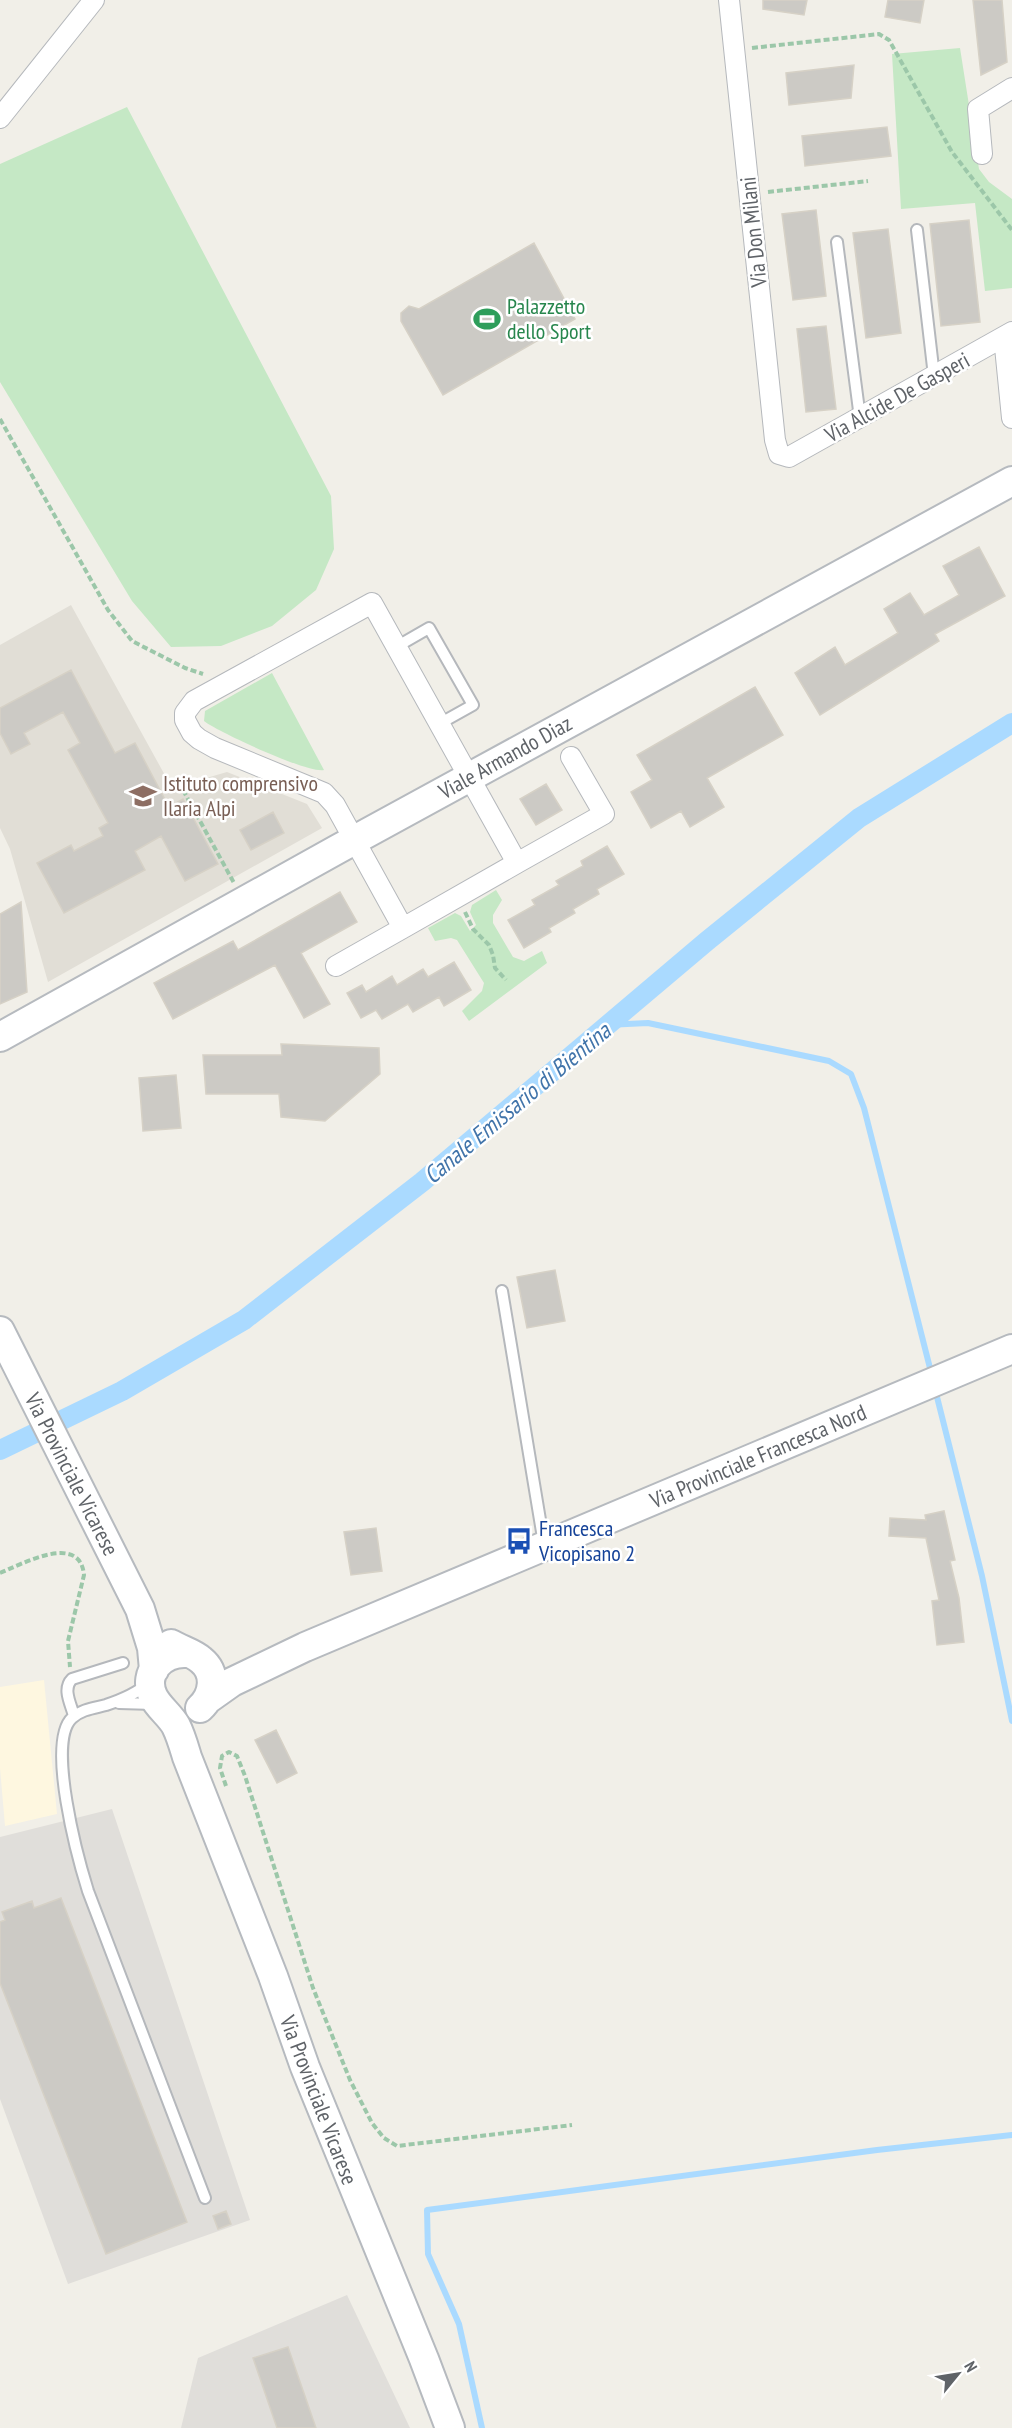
<svg xmlns="http://www.w3.org/2000/svg" width="1012" height="2428" viewBox="0 0 1012 2428" font-family="'PT Sans Narrow',sans-serif">
<style>
.commercial{fill:#fef7e0}
.industrial{fill:#e0deda}
.education{fill:#e1ded6}
.green{fill:#c5e8c5}
.lines{fill:none;stroke-linecap:round;stroke-linejoin:round}
.stream{stroke:#aadaff;stroke-width:6}
.canal{stroke:#aadaff;stroke-width:20}
.building{fill:#cccac5;stroke:#d6d1c6;stroke-width:1.5}
.lane-casing{stroke:#b5b8bc;stroke-width:14}
.street-casing{stroke:#b5b8bc;stroke-width:22}
.secondary-casing{stroke:#b6babf;stroke-width:32}
.path{stroke:#9cc7a9;stroke-width:4;stroke-dasharray:6 3;stroke-linecap:butt}
.lane{stroke:#fff;stroke-width:10}
.street{stroke:#fff;stroke-width:20}
.secondary{stroke:#fff;stroke-width:28}
.labels{text-anchor:middle;dominant-baseline:central;stroke-width:5;stroke-linejoin:round;paint-order:stroke}
.street-label{font-size:22px;fill:#5f6368;stroke:#fff}
.leisure-label{font-size:22px;fill:#27864d;stroke:#fff;text-anchor:start}
.education-label{font-size:22px;fill:#785e54;stroke:#fff;text-anchor:start}
.transit-label{font-size:22px;fill:#164399;stroke:#fff;text-anchor:start}
.water-label{font-size:24px;font-style:italic;fill:#4174aa;stroke:#fff}
</style>
<rect width="100%" height="100%" fill="#f1efe8"/>
<!-- commercial -->
<path class="commercial" d="M44 1680 57 1814 5 1826 0 1768V1687Z"/>
<!-- industrial -->
<path class="industrial" d="M112 1809 250 2220 68 2284 0 2099V1837Z
M347 2295 410 2428H181L198 2358Z"/>
<!-- education -->
<path class="education" d="M71 605 172 788 227 772 307 804 322 828 48 982 10 849 0 828V645Z"/>
<!-- green -->
<path class="green" d="M960 48 979 169 989 182 1012 199V288L985 291 975 203 901 209 892 54Z
M127 107 331 496 334 549 316 590 272 626 221 646 171 647 132 601 0 382V164Z
M272 673 324 770C309 774 218 732 204 721L205 711Z
M496 890 502 900 493 915V923L513 957 524 961 542 951 547 963 469 1021 462 1011 482 991 484 983 457 940 451 938 435 941 428 928 455 913 461 916 470 931 476 925 470 912 472 905Z"/>
<g class="lines">
<!-- stream -->
<path class="stream" d="M606 1025 648 1023 829 1061 851 1074 864 1108 932 1376
M935 1389 982 1576 1012 1721
M482 2428 459 2324 428 2254 427 2210 877 2150 1012 2135"/>
<!-- canal -->
<path class="canal" d="M0 1450 122 1391 244 1320 422 1182 707 941 859 818 1012 723"/>
</g>
<!-- building -->
<path class="building" d="M763 0H807L804 15 763 9Z
M888 0H924L920 23 885 17Z
M973 0H1002L1007 62 981 75Z
M854 65 851 98 789 105 786 73Z
M887 127 891 156 805 166 802 136Z
M816 210 826 296 793 300 782 214Z
M969 220 980 322 941 326 930 224Z
M888 229 901 333 866 338 853 233Z
M534 243 575 319 443 395 401 321V313L409 306 419 309Z
M826 326 836 409 806 412 797 329Z
M979 547 1005 596 935 634 939 641 820 715 795 673 835 647 845 665 898 633 884 609 910 593 924 615 959 595 943 566Z
M71 670 115 753 135 743 169 807 183 799 218 864 185 881 161 836 135 851 145 870 64 913 37 863 71 845 74 851 103 836 99 828 108 823 68 750 80 743 63 712 24 733 30 744 11 754 0 733V708Z
M755 687 783 735 707 778 724 807 690 827 681 811 651 828 631 792 652 780 637 755Z
M546 784 562 810 536 825 520 799Z
M273 812 284 833 251 850 240 830Z
M607 846 624 874 597 889 599 894 573 909 575 913 549 928 551 932 524 948 508 920 535 905 532 900 559 885 556 881 583 866 581 861Z
M340 892 357 922 301 953 330 1004 304 1018 275 965 173 1019 154 983 233 941 238 950Z
M21 902 27 992 0 1004V914Z
M454 962 471 990 444 1006 439 997 413 1012 408 1004 382 1019 376 1010 361 1018 347 993 362 985 366 992 392 976 397 985 423 969 428 977Z
M281 1044 379 1048 380 1074 325 1121 281 1117 279 1094H206L203 1055H282Z
M176 1075 181 1128 143 1131 139 1078Z
M555 1270 565 1321 527 1328 517 1277Z
M944 1511 955 1560 950 1561 959 1598 964 1642 937 1645 932 1601 939 1600 926 1538 889 1536 890 1518 926 1520 925 1515Z
M376 1528 382 1571 351 1575 344 1532Z
M276 1730 297 1773 277 1783 255 1740Z
M61 1898 187 2222 106 2254 0 1983V1922L5 1920 2 1912 32 1901 34 1908Z
M226 2211 231 2224 218 2229 213 2216Z
M288 2347 316 2428H277L253 2358Z"/>
<g class="lines">
<defs>
<path id="lane" d="M917 230 934 376
M837 242 860 418
M396 647 429 628 473 705 439 724
M502 1291 544 1544
M147 1684C136 1694 121 1700 106 1705 95 1708 82 1709 72 1718 46 1742 78 1859 88 1891L205 2198
M119 1703 154 1704
M74 1716C71 1704 62 1689 72 1679L123 1663"/>
<path id="street" d="M729 0 775 440 779 454 789 457 1012 332
M0 118 94 0
M982 154 978 109 1012 88
M1004 337 1012 418
M372 603 517 863 403 928 335 805 324 793 215 748 199 739 192 733 185 720V713L194 701Z
M517 863 604 814 571 757
M336 966 403 928"/>
<path id="secondary" d="M0 1037 338 849 1012 481
M0 1331 140 1609 152 1648 154 1670
M171 1644C181 1650 193 1653 201 1660 217 1673 214 1695 200 1708
M186 1653C163 1652 142 1672 153 1696 158 1707 170 1715 176 1726 181 1736 184 1747 187 1757L273 1976 305 2067 424 2359 450 2428
M208 1699 232 1682 305 1647 1012 1349"/>
</defs>
<!-- lane casing -->
<use href="#lane" class="lane-casing"/>
<!-- street casing -->
<use href="#street" class="street-casing"/>
<!-- secondary casing -->
<use href="#secondary" class="secondary-casing"/>
<!-- path -->
<path class="path" d="M752 48 879 34 889 40 952 152 1012 230
M768 192 868 181
M0 419 108 610 132 641 185 668 203 674
M183 790 234 883
M465 912 473 929 489 945 493 955 495 968 506 980
M0 1573C22 1564 80 1532 84 1575L68 1641 70 1667
M226 1786 220 1768 222 1756 229 1752 237 1756 245 1776 313 1988 350 2080 372 2123 384 2138 397 2146 572 2125"/>
<!-- lane -->
<use href="#lane" class="lane"/>
<!-- street -->
<use href="#street" class="street"/>
<!-- secondary -->
<use href="#secondary" class="secondary"/>
</g>
<!-- icons -->
<defs>
<symbol id="stadium-bare" viewBox="-9 -9 18 18"><path d="M0-5a6.5 5 0 1 0 0 10a6.5 5 0 1 0 0-10ZM-3.5-1.8h7v3.6h-7Z" fill="#2e9e5b" stroke="#fff" stroke-width="2.5" paint-order="stroke"/></symbol>
<symbol id="school-bare" viewBox="-9 -9 18 18"><path d="M0-5L7-2L0 1L-7-2ZM-4 1L0 2.5L4 1V4Q0 6-4 4Z" fill="#8d6e63" stroke="#fff" stroke-width="2.5" paint-order="stroke"/></symbol>
<symbol id="bus-bare" viewBox="-9 -9 18 18"><path d="M-5-6H5V4H4V6H2V4H-2V6H-4V4H-5ZM-3.5-4V0h7V-4ZM-3.5 1.2v1.5H-2V1.2ZM2 1.2v1.5H3.5V1.2Z" fill="#1a4fb4" stroke="#fff" stroke-width="2.5" paint-order="stroke"/></symbol>
</defs>
<g fill-rule="evenodd">
<use href="#stadium-bare" x="468" y="300" width="38" height="38"/>
<use href="#school-bare" x="124" y="777" width="38" height="38"/>
<use href="#bus-bare" x="500" y="1522" width="38" height="38"/>
</g>
<g class="labels">
<!-- street labels -->
<g class="street-label">
<text transform="translate(753 232) rotate(-96)">Via Don Milani</text>
<text transform="translate(897 397) rotate(-29)">Via Alcide De Gasperi</text>
<text transform="translate(505 757) rotate(-29)">Viale Armando Diaz</text>
<text transform="translate(758 1456) rotate(-23)">Via Provinciale Francesca Nord</text>
<text transform="translate(72 1474) rotate(63)">Via Provinciale Vicarese</text>
<text transform="translate(319 2100) rotate(69)">Via Provinciale Vicarese</text>
</g>
<!-- leisure labels -->
<g class="leisure-label">
<text x="507" y="306">Palazzetto<tspan x="507" dy="25">dello Sport</tspan></text>
</g>
<!-- education labels -->
<g class="education-label">
<text x="163" y="783">Istituto comprensivo<tspan x="163" dy="25">Ilaria Alpi</tspan></text>
</g>
<!-- transit labels -->
<g class="transit-label">
<text x="539" y="1528">Francesca<tspan x="539" dy="25">Vicopisano 2</tspan></text>
</g>
<!-- water labels -->
<g class="water-label">
<text transform="translate(517 1103) rotate(-40)">Canale Emissario di Bientina</text>
</g>
</g>
<!-- north arrow -->
<g transform="translate(958 2374) rotate(60)" stroke="#ffffff" stroke-width="4.5" paint-order="stroke">
<path d="M0-4.5L10 22L0 15L-10 22Z" fill="#5f6368"/>
<text y="-9" font-size="16" font-weight="bold" text-anchor="middle" fill="#5f6368">N</text>
</g>
</svg>
